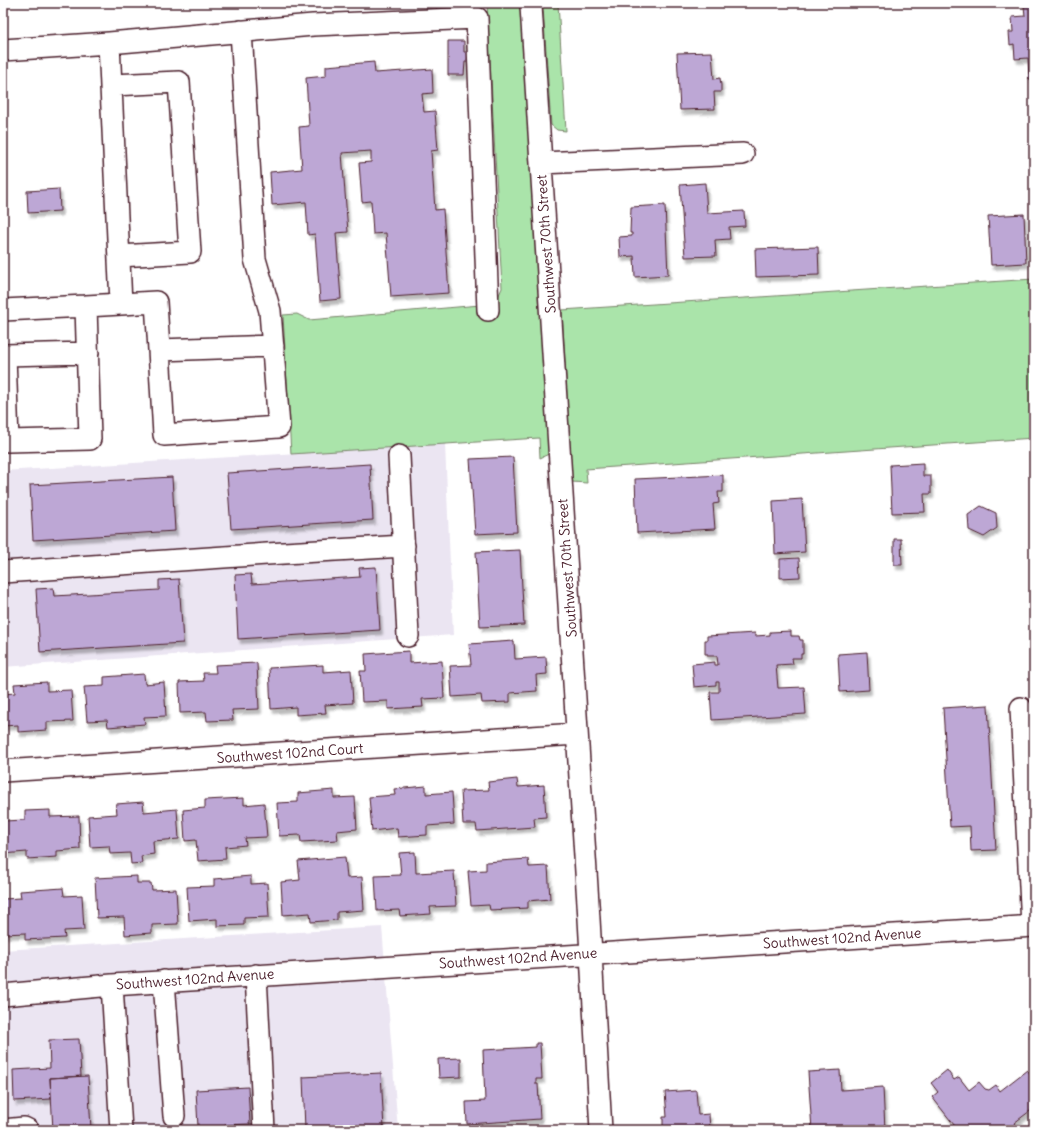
<svg xmlns="http://www.w3.org/2000/svg" width="1037" height="1133" viewBox="0 0 1037 1133" font-family="Delius,sans-serif">
<style>
.built{fill:#ebe5f2}
.green{fill:#aae4aa;stroke:#7a826a}
.building{fill:#bda7d5;stroke:#4a1f2b;filter:url(#shadow)}
.lines{fill:none;stroke-linecap:round;stroke-linejoin:round}
.minor-casing{stroke:#4a1f2b;stroke-width:24}
.minor{stroke:#fff;stroke-width:21}
.labels{text-anchor:middle;dominant-baseline:central;stroke-width:3.5;stroke-linejoin:round;paint-order:stroke}
.street-label{font-size:14px;fill:#4a1f2b;stroke:#fff}
</style>
<defs>
<filter id="shadow"><feDropShadow dx="2.5" dy="4.5" stdDeviation="1" flood-color="#0004"/></filter>
</defs>
<rect width="100%" height="100%" fill="#fff"/>
<filter id="ink" filterUnits="userSpaceOnUse"><feTurbulence type="fractalNoise" baseFrequency=".025" numOctaves="2"/><feDisplacementMap in="SourceGraphic" scale="8" xChannelSelector="R" yChannelSelector="G"/><feConvolveMatrix kernelMatrix="1 2 1 2 8 2 1 2 1" color-interpolation-filters="sRGB"/></filter>
<g filter="url(#ink)">
<!-- built -->
<path class="built" d="M445 444 453 635 3 667V471Z
M382 927 398 1130H4L3 950Z"/>
<!-- green -->
<path class="green" d="M487 3H535L551 453 540 458 539 438 291 454 283 315 297 314 309 320 480 305 496 302 502 288Z
M538 3H558L566 131 557 130 551 125 543 7Z
M1034 279V438L586 469 587 483 572 482 562 310Z"/>
<!-- building -->
<path class="building" d="M1030 3H1034V79H1029L1028 58 1015 59 1014 44 1010 45 1009 32H1013L1012 17 1025 16 1024 6H1031Z
M448 41H464V52H468L467 62H465L464 75H448Z
M712 52 714 79 720 78 721 85V92H714L715 109 680 110 677 53Z
M374 62 375 73 432 69 433 93 422 94 424 112 435 111 438 150 431 151 435 210 443 209 449 293 391 297 386 233 373 234 371 201 362 202 359 163 371 162V151L342 153 348 232 336 233 341 299 320 301 315 234 308 235 306 202 272 205 270 172 302 169 299 127 309 126 306 78 326 76V66Z
M705 183 707 213 744 211 745 226 729 227 730 239 715 240 716 256 685 257 680 185Z
M59 189 60 211 28 213 27 191Z
M665 205 668 275 635 277 634 256 620 257 619 237 632 236V233H630L631 207Z
M1024 214 1026 263 991 265 988 216Z
M818 247 819 275 756 277 755 249Z
M513 457 517 532 475 534 470 459Z
M923 463V476H931V494H924L925 512 892 513 890 465Z
M370 464 373 520 231 529 227 473Z
M723 475V492H718L719 503 713 504 715 529 637 533 635 479Z
M172 477 175 531 33 540 30 485Z
M802 499 805 552 775 554 773 501Z
M981 506 996 513 997 528 984 537 969 530 968 515Z
M894 539H901L902 565H894Z
M520 550 524 625 480 627 476 552Z
M799 558 800 577 780 578V559Z
M376 567 380 630 238 639 235 575 251 574 252 584 360 577 359 568Z
M179 579 183 643 40 652 36 589 53 588 54 596 159 590V580Z
M791 631V636H799L800 640H803V654H801V658H792L793 664 776 665 778 688 804 687 806 714 712 720 710 692H719V682H716V685L694 687 692 664 715 662V665H718L717 656H708V654H705V640H707V636L755 633V636L770 635V632Z
M514 641 515 659 546 657 547 674 536 675 537 691 510 693V702L482 703 481 695 452 697 450 666 471 665 469 644Z
M409 651V663L442 661 444 698 422 699 423 707 388 709V701L362 702 360 671H366L365 654Z
M867 652 869 690 840 692 838 654Z
M257 663 259 709 232 710 233 720 207 721 206 712 180 713 179 682 204 681 203 673H216L215 665Z
M323 665V672L351 670 353 703 325 705 326 713 296 715V707L271 709 269 668Z
M144 674 145 684 164 682 166 716 144 717 145 724 108 727 107 720 87 721 84 687 104 686V677Z
M47 682V691L71 690 73 721 47 722V730L18 732V725L3 726V694L15 693 14 684Z
M988 705 996 850 971 851 970 826 950 827 943 708Z
M517 779 518 787 544 785 546 817 534 818 535 827 477 831 476 824H463L461 791 489 790 488 782Z
M426 786V794L452 792 454 824 427 826V835L398 837 397 828 372 831 369 797 395 795 394 789Z
M334 790V798L355 797 357 829 337 831 338 840 301 842 300 835 279 836 277 803 298 802V793Z
M244 798V805L264 803 267 837 245 838 246 845 225 847 226 859 198 861 196 840 185 841 183 810 205 808V800Z
M143 802 144 812 177 809 179 839 153 841 154 854 141 856 142 863 131 864 130 853 110 854 109 846 90 847 88 816 117 814 116 804Z
M50 810V817L79 816 80 849 57 851V857L27 859V852L3 854V821L25 820V811Z
M415 852 416 873 454 871 456 906 430 907 431 914 400 916 399 910 377 911 375 876 401 875 399 853Z
M345 857 347 878 362 877 364 910 337 912V920L311 922 310 913 283 915 281 882 300 880 298 861Z
M528 859 529 867 548 866 550 899 528 901V908L490 910 489 905 471 906 468 871 486 870V862Z
M137 876V883H151L152 890 176 889 178 924 152 925V933L125 935 124 917 97 918 95 878Z
M251 876V884L267 883 269 917 244 918V925L217 926V919L189 921 187 887 214 886V879Z
M63 888 64 896 82 895 84 930 64 931 65 938 25 940V933L4 934 3 899 21 898 20 891Z
M79 1039 81 1076 50 1078 51 1099 14 1101 13 1070 50 1068 49 1040Z
M536 1043H540L542 1079H536V1084H538L540 1119 467 1124 466 1102 485 1101 483 1050 536 1047Z
M461 1058V1077L439 1078 438 1059Z
M840 1070 841 1090 883 1087 885 1130H812L808 1072Z
M947 1070 954 1080 959 1077 969 1090 979 1082 985 1089 989 1090 996 1085 1000 1091 1027 1070 1034 1078V1108L1014 1123 1019 1130H958L932 1097 938 1092 931 1083Z
M381 1073 384 1130H305L303 1077Z
M88 1076 91 1130H53L50 1078Z
M248 1087 250 1124 225 1125V1130H151L198 1127 196 1090Z
M696 1090 698 1115 709 1114 710 1130H663V1117H667L665 1092Z"/>
<g class="lines">
<defs>
<path id="minor" d="M531 6 589 919 601 1130
M241 31 255 259 270 311 279 427 164 435 159 350 273 346
M109 43 121 304
M3 50 109 43 313 25 477 18 488 310
M111 85 179 82 190 252 119 256
M541 163 743 154
M3 310 86 306
M88 353 5 355 8 441 90 439 86 306 156 302 159 350
M399 456 408 636
M3 572 267 554 404 546
M1021 708 1032 926
M3 771 577 734
M256 975 264 1130
M164 981 174 1116
M112 985 121 1130
M3 995 112 985 1034 926
M3 1130 24 1128 28 1130"/>
</defs>
<!-- minor casing -->
<use href="#minor" class="minor-casing"/>
<!-- minor -->
<use href="#minor" class="minor"/>
</g>
</g>
<g class="labels">
<!-- street labels -->
<g class="street-label">
<text transform="translate(546 244) rotate(-94)">Southwest 70th Street</text>
<text transform="translate(567 568) rotate(-94)">Southwest 70th Street</text>
<text transform="translate(290 753) rotate(-4)">Southwest 102nd Court</text>
<text transform="translate(842 938) rotate(-4)">Southwest 102nd Avenue</text>
<text transform="translate(518 958) rotate(-4)">Southwest 102nd Avenue</text>
<text transform="translate(195 979) rotate(-4)">Southwest 102nd Avenue</text>
</g>
</g>
<!-- margin -->
<rect width="1037" height="1133" fill="none" stroke="#fff" stroke-width="16"/>
<rect x="8" y="8" width="1021" height="1117" fill="none" stroke="#4a1f2b" stroke-width="1.5" filter="url(#ink)"/>
</svg>
